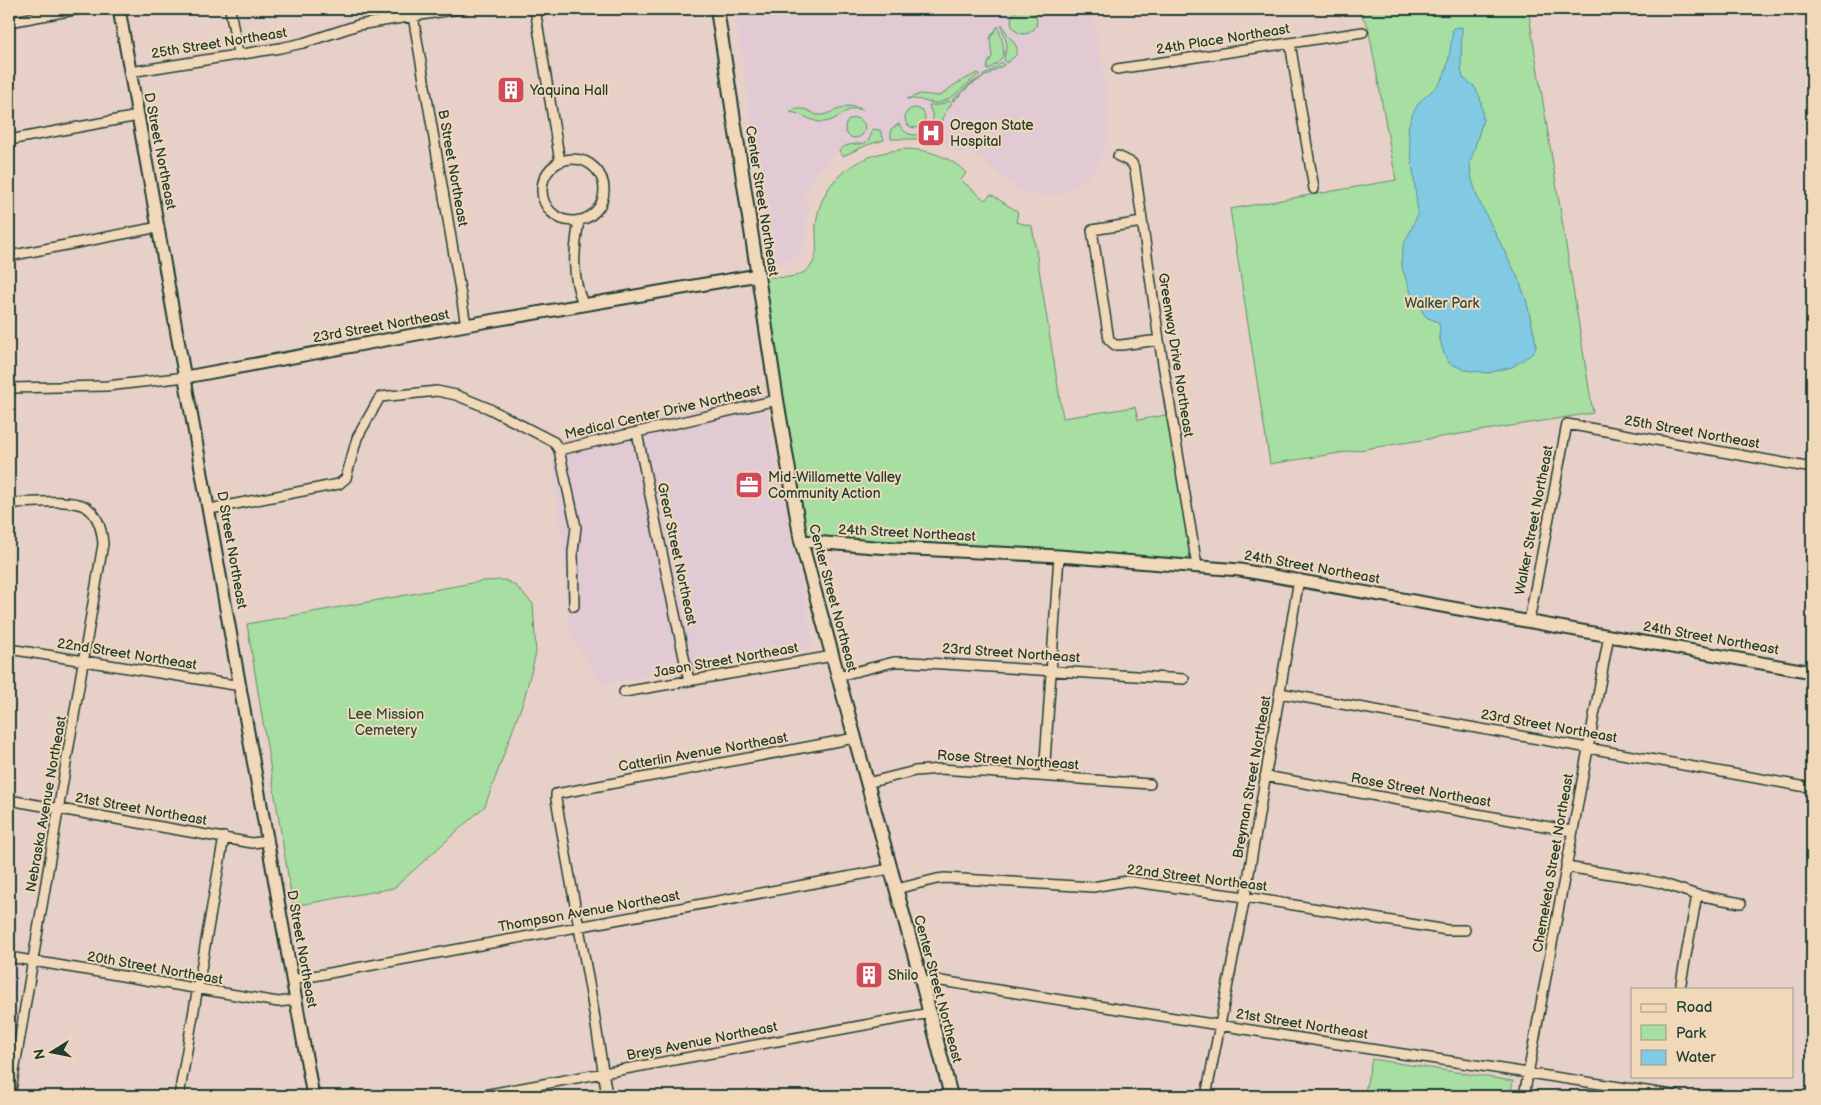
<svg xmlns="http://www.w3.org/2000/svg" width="1821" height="1105" viewBox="0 0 1821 1105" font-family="'Balsamiq Sans',sans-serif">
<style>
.built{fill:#e1cad3}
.green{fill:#a7dea2;stroke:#638e6b}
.water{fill:#82cae3;stroke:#5a929d}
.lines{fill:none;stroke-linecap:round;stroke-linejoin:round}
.minor-casing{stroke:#1f3d34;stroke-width:12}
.tertiary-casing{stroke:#1f3d34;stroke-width:15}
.secondary-casing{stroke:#1f3d34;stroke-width:16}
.minor{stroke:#f0d8b8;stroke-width:9}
.tertiary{stroke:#f0d8b8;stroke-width:11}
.secondary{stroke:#f0d8b8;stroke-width:12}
.labels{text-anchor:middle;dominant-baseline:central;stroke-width:4;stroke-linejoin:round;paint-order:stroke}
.street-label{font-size:14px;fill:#1f3d34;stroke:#f0d8b8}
.poi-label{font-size:14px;fill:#1f3d34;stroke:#f0d8b8;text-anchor:start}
.park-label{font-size:14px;fill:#2d4d3f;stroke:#f0d8b8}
</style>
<rect width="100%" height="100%" fill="#e7d0c8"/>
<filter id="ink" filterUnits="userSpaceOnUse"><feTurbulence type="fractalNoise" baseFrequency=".02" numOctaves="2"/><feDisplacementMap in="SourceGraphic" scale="10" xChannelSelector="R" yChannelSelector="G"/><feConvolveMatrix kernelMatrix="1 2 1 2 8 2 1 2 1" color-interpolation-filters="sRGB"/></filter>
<g filter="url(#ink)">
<!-- built -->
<path class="built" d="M735 9H1093L1109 112 1106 145 1100 160 1092 173 1077 186 1066 192 1049 196 1037 195 1021 191 1013 186 968 149 963 155 951 148 928 139 902 138 884 140 859 148 844 157 838 151 818 170 809 184 802 200 809 205 804 248 799 255 790 261 773 264Z
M762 394 814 646 603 684 569 632 564 558 551 449 564 437Z
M9 963 20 965 9 1027Z"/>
<!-- green -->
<path class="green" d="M1011 21a13 13 0 1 1 26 0a13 13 0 1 1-26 0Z
M1358 9H1528L1593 413 1270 464 1230 209 1396 180 1368 26Z
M1001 25H1003C1007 41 1031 49 1006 63L1004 58 1007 44Z
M998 26C1003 47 1012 56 987 70L988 63 992 57 990 38Z
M1002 62 1004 65 969 86 954 101 952 100 970 84 995 68Z
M977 73 980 74C966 83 950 104 934 103 923 102 920 98 907 99L920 94 940 96 954 85Z
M950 101 952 103 944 115 937 131 931 129 933 117 929 105H939Z
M848 106 859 108 863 110C846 104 840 121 824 122 812 123 802 113 790 112L793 109H805L817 115H823Z
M905 118a10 10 0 1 1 20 0a10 10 0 1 1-20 0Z
M845 128a10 10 0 1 1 20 0a10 10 0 1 1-20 0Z
M899 124C906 137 916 137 928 131L935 134 926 139H891V129Z
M872 129 880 130 884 140 867 145 843 156 839 151C840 150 844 146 846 146 857 141 870 150 872 129Z
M910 149C931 151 951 157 966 173L961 180 985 200 990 195H992L1018 212 1016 222 1032 226 1063 418 1135 407 1138 420 1171 414 1197 566 801 541 758 275C775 278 799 281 811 266 820 254 815 238 816 225 821 174 864 151 910 149Z
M505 580 516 586 533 604 536 653 524 699 485 806 394 888 293 906 247 624 483 581Z
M1372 1059 1513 1081 1510 1096H1364Z"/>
<!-- water -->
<path class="water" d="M1462 27 1461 69 1463 78 1474 86 1480 97 1482 109 1483 120 1470 163 1471 176 1478 199 1518 278 1526 299 1535 338 1536 348 1532 354 1512 367 1488 373 1465 370 1449 363 1444 354 1439 336 1440 327 1438 322 1426 317 1412 295 1403 271 1401 261 1403 246 1410 232 1418 214 1408 128C1410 120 1413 111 1419 103 1425 95 1435 90 1441 81 1449 69 1451 43 1453 28Z"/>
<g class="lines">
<defs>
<path id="minor" d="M230 9 238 54
M535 9 560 162
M413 16 466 325
M9 22 80 9
M1290 43 1314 189
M1117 69 1363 32
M130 72 280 48 303 43 358 25 459 9
M9 140 138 116
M1118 156 1132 163 1135 170 1159 340 1197 566
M542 190a31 31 0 1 1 62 0a31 31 0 1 1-62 0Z
M579 220C574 252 571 274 583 304
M1142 222 1092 230 1109 340 1115 345H1121L1159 340
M9 256 159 227
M9 388 107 386 186 377
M637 433 689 681
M559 450 777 400
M9 503C27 503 71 498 86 507 99 515 102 531 103 544L10 1096
M210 509 339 484 346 478 357 438 380 397 437 391 456 395 488 408 554 442 559 450 576 527 573 552 574 606
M1529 621 1567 424 1812 468
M9 649 241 686
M838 676 894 662H911L1184 679
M624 692 833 656
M1280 693 1812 788
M1044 776 1059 556
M1265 776 1572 831
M867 783 915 771 941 769 1150 784
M9 800 252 843 268 841
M1566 867 1637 878 1661 883 1697 895 1741 903
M896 889 937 879 945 878 1093 887 1127 881 1245 897 1447 930H1465
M9 957 278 1002 296 1000
M292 980 890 869
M922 983 935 980 1370 1049 1679 1096
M1681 983 1697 895
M179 1096 224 837
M478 1096 930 1013
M607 1096 592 1000 556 799V794L855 738
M1206 1096 1245 897 1299 579
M1524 1096 1609 635"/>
<path id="tertiary" d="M119 9 313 1096
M186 377 466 325 758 275
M801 541 874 547 1059 556 1240 570 1812 672"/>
<path id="secondary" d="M717 9 777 400 801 541 922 983 951 1096"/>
</defs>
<!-- minor casing -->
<use href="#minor" class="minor-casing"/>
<!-- tertiary casing -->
<use href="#tertiary" class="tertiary-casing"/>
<!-- secondary casing -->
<use href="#secondary" class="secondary-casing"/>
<!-- minor -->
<use href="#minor" class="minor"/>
<!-- tertiary -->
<use href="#tertiary" class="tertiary"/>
<!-- secondary -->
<use href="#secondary" class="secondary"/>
</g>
</g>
<!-- icons -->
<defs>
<symbol id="building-square" viewBox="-11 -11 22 22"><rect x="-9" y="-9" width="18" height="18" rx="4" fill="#d1495b" stroke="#f0d8b8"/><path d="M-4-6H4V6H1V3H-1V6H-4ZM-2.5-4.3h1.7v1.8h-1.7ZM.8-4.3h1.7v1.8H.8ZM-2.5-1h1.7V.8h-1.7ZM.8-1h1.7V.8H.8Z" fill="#fff"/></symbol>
<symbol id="hospital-square" viewBox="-11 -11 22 22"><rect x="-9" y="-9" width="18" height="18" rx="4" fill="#d1495b" stroke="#f0d8b8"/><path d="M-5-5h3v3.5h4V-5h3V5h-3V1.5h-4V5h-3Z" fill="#fff"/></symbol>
<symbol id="office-square" viewBox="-11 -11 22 22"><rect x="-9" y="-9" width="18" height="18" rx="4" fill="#d1495b" stroke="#f0d8b8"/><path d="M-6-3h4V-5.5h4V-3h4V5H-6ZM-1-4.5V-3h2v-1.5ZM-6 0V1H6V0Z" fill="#fff"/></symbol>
</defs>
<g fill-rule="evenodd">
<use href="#building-square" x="495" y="74" width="32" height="32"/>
<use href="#hospital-square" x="915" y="117" width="32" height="32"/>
<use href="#office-square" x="733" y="469" width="32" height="32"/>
<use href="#building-square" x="853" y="959" width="32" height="32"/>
</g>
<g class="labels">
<!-- street labels -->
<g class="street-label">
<text transform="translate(1223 39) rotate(-9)">24th Place Northeast</text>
<text transform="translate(219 43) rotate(-9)">25th Street Northeast</text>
<text transform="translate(160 151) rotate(79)">D Street Northeast</text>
<text transform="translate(453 168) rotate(80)">B Street Northeast</text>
<text transform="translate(762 201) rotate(81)">Center Street Northeast</text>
<text transform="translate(381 326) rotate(-10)">23rd Street Northeast</text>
<text transform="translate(1176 355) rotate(81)">Greenway Drive Northeast</text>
<text transform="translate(663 412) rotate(-13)">Medical Center Drive Northeast</text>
<text transform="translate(1692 432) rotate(10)">25th Street Northeast</text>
<text transform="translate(1534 520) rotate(-79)">Walker Street Northeast</text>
<text transform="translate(907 533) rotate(3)">24th Street Northeast</text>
<text transform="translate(232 550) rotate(80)">D Street Northeast</text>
<text transform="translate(677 554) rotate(78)">Grear Street Northeast</text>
<text transform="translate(1312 567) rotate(10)">24th Street Northeast</text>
<text transform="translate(833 598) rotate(75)">Center Street Northeast</text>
<text transform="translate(1711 638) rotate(10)">24th Street Northeast</text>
<text transform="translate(1011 653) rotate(4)">23rd Street Northeast</text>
<text transform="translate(127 654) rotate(9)">22nd Street Northeast</text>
<text transform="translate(726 660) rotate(-10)">Jason Street Northeast</text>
<text transform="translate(1549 726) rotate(10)">23rd Street Northeast</text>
<text transform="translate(703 752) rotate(-10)">Catterlin Avenue Northeast</text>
<text transform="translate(1008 760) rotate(4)">Rose Street Northeast</text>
<text transform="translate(1252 777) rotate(-80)">Breyman Street Northeast</text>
<text transform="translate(1421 790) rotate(10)">Rose Street Northeast</text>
<text transform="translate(46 804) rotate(-80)">Nebraska Avenue Northeast</text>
<text transform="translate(141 809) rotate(10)">21st Street Northeast</text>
<text transform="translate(1553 863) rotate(-80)">Chemeketa Street Northeast</text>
<text transform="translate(1197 878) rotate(7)">22nd Street Northeast</text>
<text transform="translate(589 911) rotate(-10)">Thompson Avenue Northeast</text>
<text transform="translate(302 949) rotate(80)">D Street Northeast</text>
<text transform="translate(155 968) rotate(10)">20th Street Northeast</text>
<text transform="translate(938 989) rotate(75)">Center Street Northeast</text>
<text transform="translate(1302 1024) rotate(9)">21st Street Northeast</text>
<text transform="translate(702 1041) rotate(-11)">Breys Avenue Northeast</text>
</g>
<!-- poi labels -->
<g class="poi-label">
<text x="530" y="90">Yaquina Hall</text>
<text x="950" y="125">Oregon State<tspan x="950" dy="16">Hospital</tspan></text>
<text x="768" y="477">Mid-Willamette Valley<tspan x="768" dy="16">Community Action</tspan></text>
<text x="888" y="975">Shilo</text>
</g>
<!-- park labels -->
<g class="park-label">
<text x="1442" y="303">Walker Park</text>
<text x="386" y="714">Lee Mission<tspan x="386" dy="16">Cemetery</tspan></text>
</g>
</g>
<!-- margin -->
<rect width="1821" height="1105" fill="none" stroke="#f0d8b8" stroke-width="30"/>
<rect x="15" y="15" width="1791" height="1075" fill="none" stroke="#1f3d34" stroke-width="2" filter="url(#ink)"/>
<!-- legend -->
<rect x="1631" y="988" width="162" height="90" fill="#f0d8b8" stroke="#9c9a83"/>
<rect x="1641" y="1004" width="25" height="8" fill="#f0d8b8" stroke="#9c9a83"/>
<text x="1676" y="1012" font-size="15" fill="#1f3d34">Road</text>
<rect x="1641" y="1025" width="25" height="15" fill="#a7dea2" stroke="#9c9a83"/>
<text x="1676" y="1038" font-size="15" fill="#1f3d34">Park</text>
<rect x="1641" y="1050" width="25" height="15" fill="#82cae3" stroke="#9c9a83"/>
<text x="1676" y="1062" font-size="15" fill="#1f3d34">Water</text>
<!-- north arrow -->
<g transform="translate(52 1052) rotate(260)" stroke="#f0d8b8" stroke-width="4" paint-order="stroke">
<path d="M0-4L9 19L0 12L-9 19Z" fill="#1f3d34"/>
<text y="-8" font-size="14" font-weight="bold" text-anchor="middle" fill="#1f3d34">N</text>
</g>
</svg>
